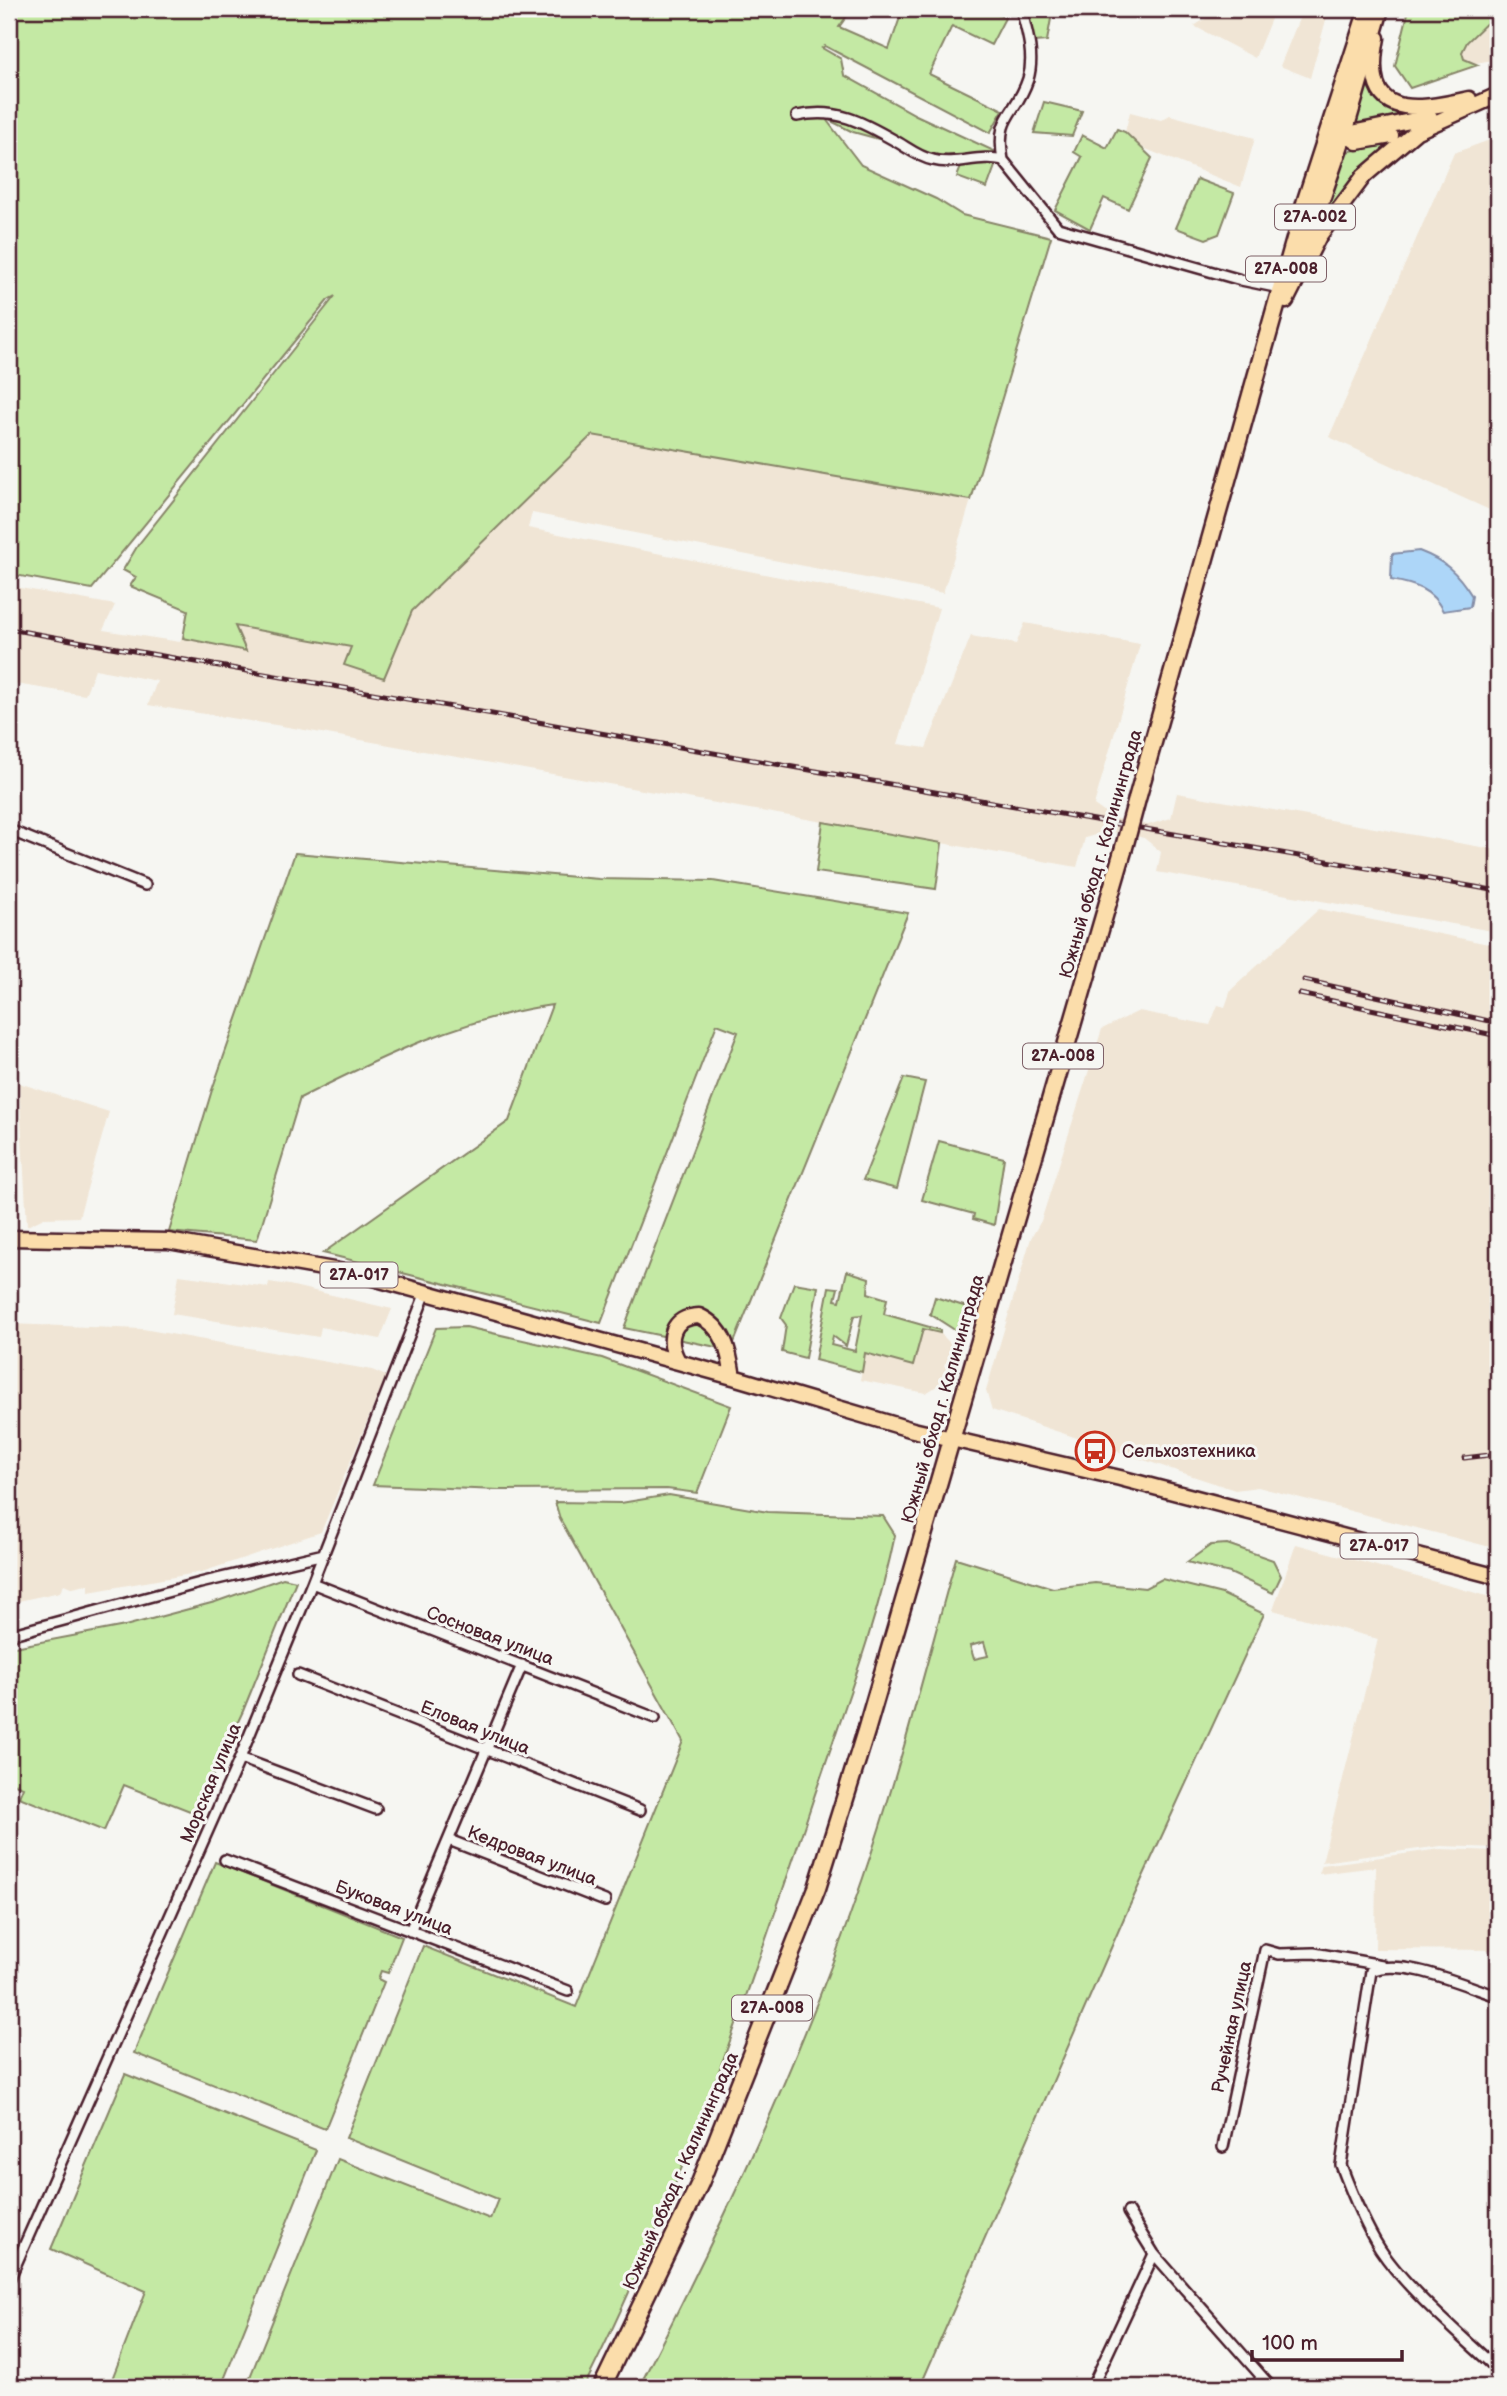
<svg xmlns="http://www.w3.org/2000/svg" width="1507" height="2396" viewBox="0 0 1507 2396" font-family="'Balsamiq Sans',sans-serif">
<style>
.built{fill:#f0e5d5}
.green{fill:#c4e9a4;stroke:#878468;stroke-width:2;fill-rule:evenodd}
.water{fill:#add6f8;stroke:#858da6;stroke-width:2}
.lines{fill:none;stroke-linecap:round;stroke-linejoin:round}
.street-casing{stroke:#4a1f2b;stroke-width:14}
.primary-casing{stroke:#4a1f2b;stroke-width:19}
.highway-casing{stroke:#4a1f2b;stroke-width:21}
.street{stroke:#f6f6f2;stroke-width:9}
.primary{stroke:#fbddab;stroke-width:14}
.highway{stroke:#fbddab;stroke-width:16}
.rail-casing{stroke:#4a1f2b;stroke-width:5}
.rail{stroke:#f6f6f2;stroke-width:2.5;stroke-dasharray:8;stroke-linecap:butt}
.highway-bridge-casing{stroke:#4a1f2b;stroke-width:21;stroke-linecap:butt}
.highway-bridge{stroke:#fbddab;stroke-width:16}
.labels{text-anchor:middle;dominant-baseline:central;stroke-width:6;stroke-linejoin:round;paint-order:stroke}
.shield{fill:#f6f6f2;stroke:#7e6067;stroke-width:2}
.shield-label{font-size:16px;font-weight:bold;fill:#4a1f2b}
.street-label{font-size:18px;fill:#4a1f2b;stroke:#f6f6f2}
.poi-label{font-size:18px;fill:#4a1f2b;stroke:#f6f6f2;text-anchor:start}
</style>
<rect width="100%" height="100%" fill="#f6f6f2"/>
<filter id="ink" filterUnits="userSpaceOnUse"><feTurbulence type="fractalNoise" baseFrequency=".0143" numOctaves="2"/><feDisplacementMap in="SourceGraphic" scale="14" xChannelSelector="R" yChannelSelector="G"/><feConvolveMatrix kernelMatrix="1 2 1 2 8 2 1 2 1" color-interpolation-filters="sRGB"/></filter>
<g filter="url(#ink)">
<!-- built -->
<path class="built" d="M1221 9H1275L1255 58 1194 26Z
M1303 9H1329L1310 78 1280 66Z
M1498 12V57L1496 53 1490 55 1492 60 1471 64 1464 59 1462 52 1467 42Z
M1130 112 1161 120 1170 115 1255 138 1241 187 1138 146 1125 132Z
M1498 137V549L1494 512 1329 437 1454 153Z
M592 435 971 500 943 593 532 513 528 528 939 608 898 744 926 748 971 636 1016 644 1025 623 1140 644 1094 805 1112 818 1148 825 1171 818 1177 793 1498 850V932L1157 872 1161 852 1144 838 1135 836 1136 832 1118 829 1117 833 1108 831 1085 838 1077 867 282 726 148 705 157 681 95 669 85 695 9 683V586L115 605 103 630 180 642 188 618 372 650Z
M1319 909 1498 946V1549L1258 1487 1235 1490 992 1410 986 1391 1031 1238 1041 1221 1102 1029 1139 1011 1210 1025 1218 1005 1225 1007 1231 990Z
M19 1083 109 1112 79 1217 44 1218 27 1226Z
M179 1275 268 1287 269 1282 289 1285 392 1309 380 1339 321 1327 319 1337 172 1314Z
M9 1324 143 1329 372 1370 386 1376 321 1532 202 1572 89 1592V1584L73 1588 64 1584 60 1592 9 1603Z
M923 1329 940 1333 956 1349 950 1364 945 1363 944 1366 949 1368 943 1382 926 1393 860 1380 865 1353 913 1366Z
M1296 1544 1498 1599V1848L1441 1846 1322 1862 1378 1639 1273 1610Z
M1441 1849 1498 1851V1950L1375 1949 1376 1867 1319 1874 1322 1865Z"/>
<!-- green -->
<path class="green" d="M9 9H852L839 27 889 49 903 9H987L1005 18 991 45 952 26 929 74 1003 110 990 133 825 46 822 48 841 59 844 75 916 115 994 151 998 158 987 188 957 177 963 162 853 132 825 118 861 165 936 199 962 215 1051 237 971 500 592 435 412 611 384 678 344 665 351 647 235 626 246 651 183 638 188 610 130 586 136 577 123 570 138 545 335 296 328 300 92 589 9 574Z
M1026 9H1049L1052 13 1047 41 1034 42Z
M1409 9H1498V12L1467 42 1462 52 1464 59 1478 65 1410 88 1395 66Z
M1367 71 1393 109 1415 117 1349 128Z
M1044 102 1082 111 1072 136 1034 133Z
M1117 129 1125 132 1152 158 1128 209 1104 198 1090 229 1055 210 1082 157 1074 152 1082 135 1107 148Z
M1403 140 1312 241 1341 153Z
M1197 179 1234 193 1219 234 1206 239 1176 228Z
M823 822 942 843 936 889 816 872Z
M295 853 599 879 713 881 908 913 731 1350 624 1328 738 1032 717 1024 601 1323 323 1253 509 1121 552 1005C461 1018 381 1057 300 1098L257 1240 169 1232 212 1090Z
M904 1078 925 1082 897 1189 863 1180Z
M939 1141 1004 1158 994 1225 973 1219 974 1214 922 1200Z
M847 1271 869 1278 868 1293 887 1299 884 1314 940 1330V1333L923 1329 913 1366 865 1353 862 1372 815 1360 829 1287 838 1288 835 1300 840 1301ZM862 1315 855 1351 831 1345 833 1336 846 1346 854 1316Z
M794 1283 818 1287 805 1358 782 1352 786 1325 781 1318Z
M935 1297 970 1308 961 1334 930 1314Z
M466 1327 602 1358 731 1406 697 1493 667 1489 499 1490 373 1485 436 1328Z
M669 1495 768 1512 883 1516 895 1535C876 1628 839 1721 809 1812 744 2007 676 2204 584 2387H246L338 2159 490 2219 498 2199 346 2138 423 1946 576 2007 683 1741 560 1519 555 1502 621 1503Z
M1227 1544 1273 1560 1281 1576 1273 1593 1230 1573 1187 1562 1211 1545Z
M956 1558 1053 1588 1095 1583 1145 1588 1162 1579 1222 1594 1264 1614 1124 1918 920 2387H639C724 2223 803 2054 863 1878 899 1773 926 1665 956 1558ZM984 1642 988 1656 974 1659 970 1646Z
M283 1578 296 1581 243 1711 195 1813 124 1785 104 1831 19 1797 23 1787 9 1782V1648L125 1626 215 1602Z
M215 1862 402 1937 388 1973 381 1971 378 1979 384 1982 325 2129 134 2053Z
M125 2074 316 2150 221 2387H109L146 2291 51 2249Z"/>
<!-- water -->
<path class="water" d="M1419 551C1445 561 1457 572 1472 596L1470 607 1443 611C1432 589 1414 584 1391 580L1392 554Z"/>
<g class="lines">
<defs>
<path id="street" d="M797 116C838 107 864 123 899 143 909 149 921 158 933 160 956 166 979 154 1003 160L1058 228 1241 280 1280 288
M1003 160C995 114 1016 116 1028 79 1035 56 1027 31 1021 9
M9 830 145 885
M312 1583 655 1718
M9 1635 200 1583 324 1554
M298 1675 640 1810
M240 1758 376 1809
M449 1840 605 1901
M225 1860 568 1991
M410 1931 522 1665
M1498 1996C1464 1986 1404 1957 1371 1971L1341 2165C1352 2194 1364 2224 1380 2249 1407 2290 1462 2336 1498 2370
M1223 2147 1265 1950 1279 1954 1314 1953 1382 1965
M1128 2212 1154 2254 1271 2387
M9 2280 240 1758 312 1583 426 1292
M1092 2387 1154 2254
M1256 2387 1261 2377"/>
<path id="primary" d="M1377 38C1361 119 1411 112 1469 99
M1343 127 1344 133 1357 142 1391 136
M1337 136 1430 117
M1286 301 1319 236 1364 176 1417 131 1498 95
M9 1238 168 1241 362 1275 733 1377 913 1430 1120 1478 1498 1577
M678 1361C666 1340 671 1317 699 1316 725 1328 729 1351 733 1377"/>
<path id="highway" d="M1295 275 1344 133 1380 9
M1137 799 1306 200 1368 9
M602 2387 700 2183 817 1888 866 1731 1123 851"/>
</defs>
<!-- street casing -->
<use href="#street" class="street-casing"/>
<!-- primary casing -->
<use href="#primary" class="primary-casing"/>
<!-- highway casing -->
<use href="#highway" class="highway-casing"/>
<!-- street -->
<use href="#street" class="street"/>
<!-- primary -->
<use href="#primary" class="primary"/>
<!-- highway -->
<use href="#highway" class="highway"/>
<defs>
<path id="rail" d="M9 629 1498 891
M1304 980 1498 1023
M1300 994 1498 1036
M1464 1458 1498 1454"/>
</defs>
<!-- rail casing -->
<use href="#rail" class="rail-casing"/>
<!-- rail -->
<use href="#rail" class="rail"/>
<defs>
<path id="highway-bridge" d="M1123 851 1137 799"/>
</defs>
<!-- highway-bridge casing -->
<use href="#highway-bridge" class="highway-bridge-casing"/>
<!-- highway-bridge -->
<use href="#highway-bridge" class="highway-bridge"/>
</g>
</g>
<!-- icons -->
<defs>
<symbol id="bus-ring" viewBox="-11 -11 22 22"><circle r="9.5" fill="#f6f6f2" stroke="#c8321e" stroke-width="1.5"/><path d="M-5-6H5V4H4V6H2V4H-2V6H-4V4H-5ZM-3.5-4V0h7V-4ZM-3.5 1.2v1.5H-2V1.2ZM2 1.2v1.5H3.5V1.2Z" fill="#c8321e"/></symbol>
</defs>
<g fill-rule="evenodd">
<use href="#bus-ring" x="1073" y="1429" width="44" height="44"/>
</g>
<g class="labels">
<!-- shield labels -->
<g class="shield">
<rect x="1275" y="204.5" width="80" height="25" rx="5"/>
<rect x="1246" y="256.5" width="80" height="25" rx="5"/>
<rect x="1023" y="1043.5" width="80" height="25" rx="5"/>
<rect x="320.5" y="1262.5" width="77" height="25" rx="5"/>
<rect x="1340.5" y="1533.5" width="77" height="25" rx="5"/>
<rect x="732" y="1995.5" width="80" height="25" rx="5"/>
</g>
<g class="shield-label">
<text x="1315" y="217">27А-002</text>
<text x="1286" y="269">27А-008</text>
<text x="1063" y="1056">27А-008</text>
<text x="359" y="1275">27А-017</text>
<text x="1379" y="1546">27А-017</text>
<text x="772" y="2008">27А-008</text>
</g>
<!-- street labels -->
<g class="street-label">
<text transform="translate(1101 854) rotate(-74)">Южный обход г. Калининграда</text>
<text transform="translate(943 1399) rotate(-74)">Южный обход г. Калининграда</text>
<text transform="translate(490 1636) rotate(21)">Сосновая улица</text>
<text transform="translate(475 1728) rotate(22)">Еловая улица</text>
<text transform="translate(211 1783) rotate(-67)">Морская улица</text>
<text transform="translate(532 1856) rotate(21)">Кедровая улица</text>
<text transform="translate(394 1908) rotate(21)">Буковая улица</text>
<text transform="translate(1232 2027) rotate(-78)">Ручейная улица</text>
<text transform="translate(681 2171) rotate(-66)">Южный обход г. Калининграда</text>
</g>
<!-- poi labels -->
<g class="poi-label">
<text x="1122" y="1451">Сельхозтехника</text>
</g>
</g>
<!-- margin -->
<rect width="1507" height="2396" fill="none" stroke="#f6f6f2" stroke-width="35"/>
<rect x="18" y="18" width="1472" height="2361" fill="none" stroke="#4a1f2b" stroke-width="2.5" filter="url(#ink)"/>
<!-- scale -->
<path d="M1252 2350v10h150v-10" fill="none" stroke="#4a1f2b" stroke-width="3.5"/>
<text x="1262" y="2350" font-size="21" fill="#4a1f2b" stroke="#f6f6f2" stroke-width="5" paint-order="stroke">100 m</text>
</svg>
